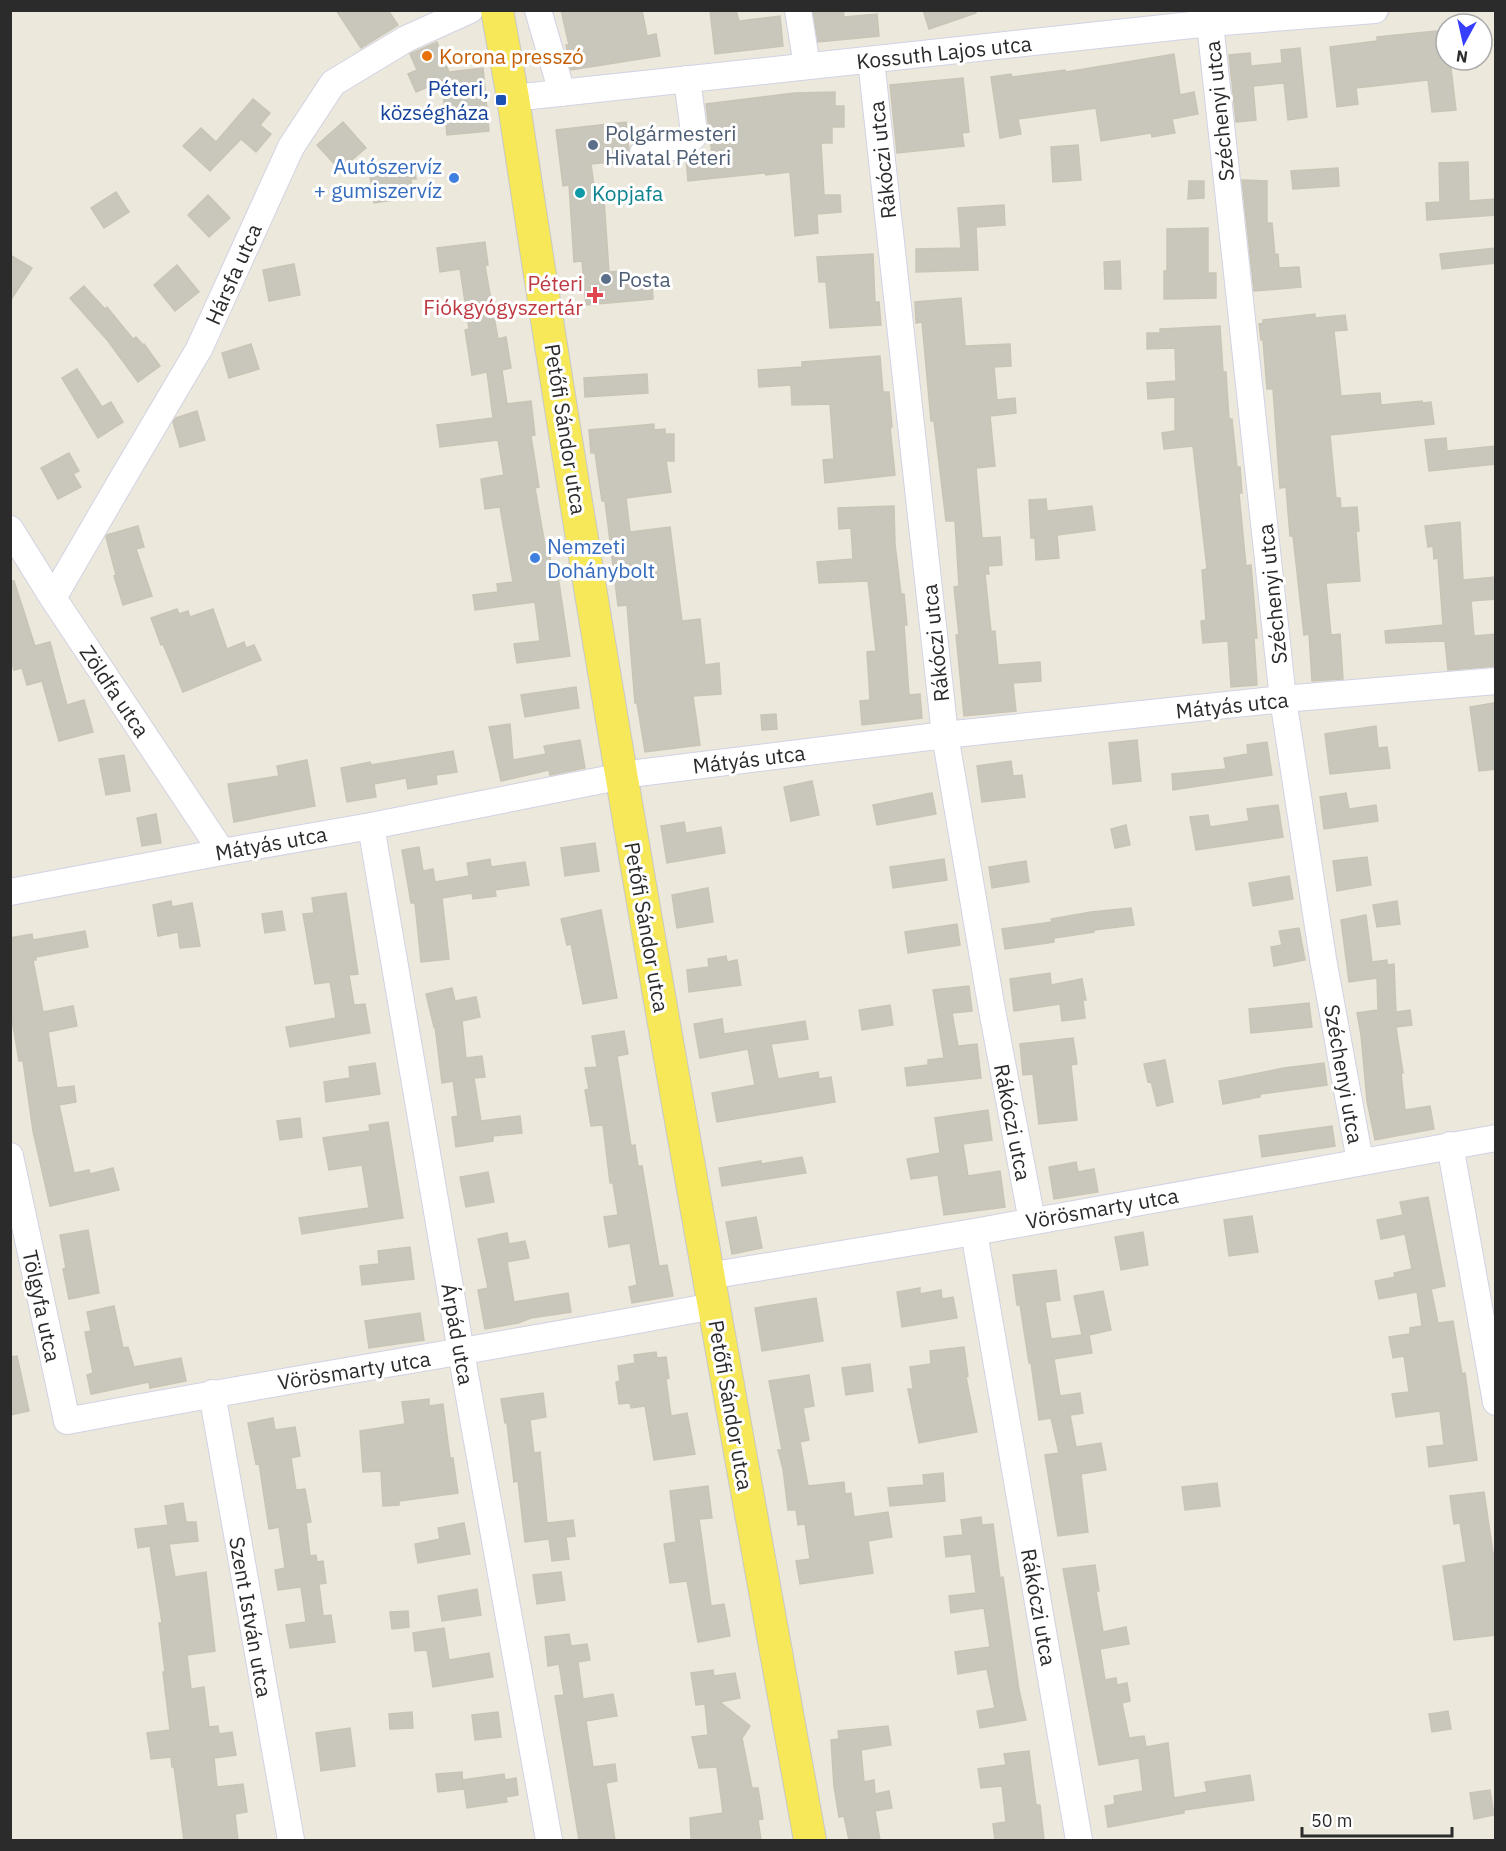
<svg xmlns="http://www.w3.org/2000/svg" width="1506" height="1851" viewBox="0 0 1506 1851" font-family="'IBM Plex Sans',sans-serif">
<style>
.building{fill:#c9c6bb;stroke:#c9c5b6;stroke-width:1.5}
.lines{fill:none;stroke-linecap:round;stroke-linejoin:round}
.minor-casing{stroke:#d1d2e4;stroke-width:28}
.major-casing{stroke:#c8c8c8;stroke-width:34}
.minor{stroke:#fff;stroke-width:26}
.major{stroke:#f6e858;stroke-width:32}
.food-dot{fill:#e8710a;stroke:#fff;stroke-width:2}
.transit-dot{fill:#1a4fb4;stroke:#fff;stroke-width:2}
.service-dot{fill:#5c6f8a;stroke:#fff;stroke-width:2}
.shop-dot{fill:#3f7fe0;stroke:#fff;stroke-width:2}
.culture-dot{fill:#0f9aa8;stroke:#fff;stroke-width:2}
.health-dot{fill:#e0444e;stroke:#fff;stroke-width:2}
.labels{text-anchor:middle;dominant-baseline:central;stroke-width:6;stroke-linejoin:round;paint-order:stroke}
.street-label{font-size:21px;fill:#2b2b2b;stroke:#fff}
.food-label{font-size:21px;fill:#c56008;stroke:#fff;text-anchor:start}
.transit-label{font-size:21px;fill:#164399;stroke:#fff;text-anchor:end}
.service-label{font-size:21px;fill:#4e5e75;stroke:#fff;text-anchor:start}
.shop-label{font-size:21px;fill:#366cbe;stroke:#fff;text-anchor:end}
.culture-label{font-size:21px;fill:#0d838f;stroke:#fff;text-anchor:start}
.health-label{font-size:21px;fill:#be3a42;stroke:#fff;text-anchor:end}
</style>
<rect width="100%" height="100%" fill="#ede8dc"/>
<!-- building -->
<path class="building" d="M336 10H388L398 25 361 48Z
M561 10H642L647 36 656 34 660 56 571 70 566 45H569Z
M710 10H736L739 21 780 16 783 46 715 54Z
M843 10 844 17 877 14 879 36 818 42 813 11Z
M923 10H976V13L929 29Z
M1446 30V60H1450L1456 110 1432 112 1428 80 1356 88 1358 104 1337 107 1330 47 1377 41V37Z
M437 42 449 72 483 68 489 131 447 135 442 81 416 92 408 74 417 70 410 54Z
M1300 48 1307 117 1288 120 1284 83 1253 86 1256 120 1236 122 1229 55 1250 53 1251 66 1282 63 1281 50Z
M1174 54 1180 95 1194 92 1198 114 1172 119 1175 133 1152 137 1151 133 1101 141 1096 108 1018 119 1021 134 1000 138 991 77 1011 74 1012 77 1065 70 1066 72Z
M963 78 969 132 962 133 964 146 897 153 890 85Z
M835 92V106H844V127H832V143H821L824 195H840L841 212 817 214 818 233 795 236 790 172 766 175 765 173 688 181 686 158 712 155 706 104 795 93Z
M253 99 270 113 260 125 271 134 256 152 241 139 210 171 183 146 201 128 216 142Z
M343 122 366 148 340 170 317 145Z
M626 122 630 160 591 164 596 201 604 200 609 272 620 271 621 284 652 282 653 299 586 305 582 261 574 262 569 185 563 186 556 130Z
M1078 145 1081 180 1053 182 1051 147Z
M1468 162 1469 201 1496 199V215L1427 220 1426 203 1440 202 1439 163Z
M414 164 416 179H411L413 197 374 203 369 170Z
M1338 168 1339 186 1293 189 1291 171Z
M1242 180 1267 181V223H1272L1275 255 1278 254 1279 268 1299 267 1301 287 1254 291Z
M1189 181H1204V198L1188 199Z
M116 192 129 212 104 228 91 208Z
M208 195 230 218 209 237 188 215Z
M1004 205 1005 225 976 227 978 270 916 272V249L961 248 958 208Z
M1208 228V273H1216V298L1164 299V271H1167V229Z
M485 242 488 265 485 266 498 339 506 337 511 368 502 370 507 404 531 401 535 435 531 436 539 487 535 488 546 551 549 550 553 577 558 576 570 656 517 663 514 644 540 641 535 602 475 610 473 595 498 592 497 584 513 582 500 507 485 509 481 479 504 475 498 440 440 447 437 425 493 418 487 372 472 375 465 330 469 329 460 269 440 272 437 248Z
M1496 248V263L1442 269 1440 254Z
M873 254 875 302H879L881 325 830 328 826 282H819L817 257Z
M10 255 32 268 10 301Z
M1120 261 1121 289H1105L1104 262Z
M294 264 300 295 269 301 263 270Z
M177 265 199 292 175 311 154 285Z
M84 286 105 309 107 307 133 339 136 337 143 345 144 344 160 366 138 382 108 341 70 298Z
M961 298 965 346 1010 344 1011 366 994 367 997 400 1015 398 1016 413 990 416 995 466 976 468 982 538 1000 537 1002 565 988 566 989 574H985L991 632 995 631 998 665 1040 662 1041 681 1013 683 1016 711 964 716 956 635H959L954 587 959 586 955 521H946L934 421H931L922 322 916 323 915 302Z
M1315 314V318L1345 315 1347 330 1334 331 1341 396 1380 393 1381 405 1422 401V403L1431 402 1434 424 1330 435 1336 498H1340L1341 508 1357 507 1359 531H1356L1360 581 1326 583 1331 635 1340 634 1343 679 1312 681 1309 634 1304 635 1293 536H1290L1286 487 1280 488 1273 389H1267L1263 340H1261L1259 324 1263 323V320Z
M1220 326 1223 372H1226L1229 419H1232L1237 467H1240L1242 493H1239L1246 566 1251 565 1257 638H1254L1257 685 1231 687 1228 641 1203 643 1201 621 1206 620 1202 570 1207 569 1193 446 1164 449 1162 433 1175 431V397L1148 399 1147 383 1176 381 1175 348 1147 349V333H1160V329Z
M251 344 259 369 229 378 222 353Z
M880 356 883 392H889L892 427H890L895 475 825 483 823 460 834 459 830 404 792 405 791 385 759 387 758 370 802 367V362Z
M77 369 102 407 111 402 123 422 98 438 62 378Z
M647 374 648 393 585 397 584 378Z
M197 411 205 440 180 447 173 422 176 418Z
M654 424V430L665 429V434H674V461H666L671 492 626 498 630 532 670 527 682 621 700 619 705 665 719 663 721 694 693 696 700 745 645 752 637 703H635L627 605 618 606 605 501H602L595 453H591L589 430Z
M1446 438 1447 451 1496 446V464L1429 471 1425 440Z
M69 453 79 471 73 474 81 487 58 499 41 468Z
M1046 499 1047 511 1092 506 1095 530 1057 535 1059 558 1036 560 1035 538H1031L1029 500Z
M894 506 895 544 901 594H904L907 625H904L909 695 920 694 922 718 862 725 860 701 870 700 867 652 876 651 868 581 819 583 817 562 853 559 851 528 839 529 838 508Z
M1460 522 1463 580 1496 577V599L1471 601 1474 636 1496 634V666L1448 670 1445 641 1386 643 1385 631 1443 625 1438 558 1434 559 1433 546 1428 547 1425 526Z
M138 526 144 547 136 549 152 596 123 605 114 576 116 575 106 537 107 535Z
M10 581H14L35 646 50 642 67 705 84 700 93 732 59 741 42 681 27 685 22 668 14 670 10 656Z
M177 609 179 614 188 611 190 617 213 609 227 649 244 642 246 648 254 645 261 660 183 692 163 644 161 645 151 618Z
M576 687 579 708 525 717 521 695Z
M1494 703 1496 769 1479 771 1470 707Z
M776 714 777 729 762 730 761 715Z
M510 724 513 760 546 754 544 746 580 740 585 768 550 775 549 770 501 781 489 727Z
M1376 726 1378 748 1387 747 1390 768 1330 774 1325 734Z
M1137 740 1141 781 1113 784 1109 743Z
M1267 742 1272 775 1173 790 1172 774 1226 769 1224 758 1248 754 1247 745Z
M453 751 457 772 436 775 437 784 408 789 406 778 374 784 376 797 347 802 341 768 370 762 371 765Z
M124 755 130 791 106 795 99 759Z
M307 760 315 806 234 822 228 784 279 776 277 766Z
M1011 761 1013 776 1022 775 1025 797 982 802 977 766Z
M812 781 819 815 791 821 784 787Z
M932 793 936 814 877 825 873 805Z
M1346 793 1349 809 1376 805 1378 821 1324 829 1320 797Z
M1278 805 1283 837 1196 850 1190 817 1208 815 1210 827 1249 821 1247 809Z
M156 814 161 843 142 846 137 818Z
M684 822 686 833 721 827 725 853 667 863 661 826Z
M1126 825 1130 845 1115 848 1111 829Z
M595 843 599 871 565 876 561 848Z
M419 847 423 871 433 869 435 882 469 876 467 863 490 859 491 867 525 862 529 885 495 890 496 896 473 899 472 893 442 898 449 959 421 962 415 903H411L402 850Z
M1367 857 1371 885 1337 891 1333 861Z
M944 859 947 880 893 888 890 867Z
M1026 861 1029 882 992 888 989 867Z
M1289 876 1293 899 1253 906 1249 883Z
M708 888 713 922 677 928 672 895Z
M346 893 358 974 349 975 354 1005 365 1004 370 1033 290 1047 286 1027 336 1018 330 982 315 984 303 914 314 913 312 898Z
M171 901 172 907 192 903 200 946 180 948 178 932 158 936 153 905Z
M1397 901 1400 924 1377 927 1373 905Z
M1131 908 1134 925 1094 930V932L1054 938V942L1005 949 1002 929 1052 922 1051 919 1091 912Z
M601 910 617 998 583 1004 571 944 567 945 561 919Z
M282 911 285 930 265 933 262 914Z
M1366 915 1372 962 1387 960V965L1394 964 1396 1012 1410 1010 1412 1025 1396 1027 1403 1073H1401L1405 1110 1430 1106 1434 1129 1375 1140 1367 1101 1361 1035 1357 1013 1378 1010 1377 978 1349 982 1341 920Z
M957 924 960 945 908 953 905 932Z
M1299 928 1305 960 1274 966 1271 947 1282 945 1279 931Z
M85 931 88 947 36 957V960H33L43 1012 73 1006 77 1026 48 1032 57 1088 74 1086 76 1102 59 1105 74 1173 89 1170 90 1174 113 1168 119 1190 50 1206 33 1131 23 1061H19L10 1008V938L32 934 33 940Z
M726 956 727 962 737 960 741 985 689 992 687 970 709 967 708 959Z
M1050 973 1051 985 1082 979 1086 1000H1083L1085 1018 1062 1021 1060 1004 1014 1011 1010 979Z
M969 986 972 1011 952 1013 958 1046 977 1044 981 1078 907 1086 905 1068 928 1065V1060L944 1058 933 990Z
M452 988 455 1001 476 997 480 1017 462 1021 466 1058 482 1056 485 1077 474 1078 481 1121 520 1116 522 1133 493 1136V1141L456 1147 452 1117 458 1116 453 1081 442 1083 435 1026 434 1027 426 994Z
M1309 1003 1312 1027 1251 1033 1249 1009Z
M890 1005 893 1025 862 1030 859 1010Z
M722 1019 724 1034 805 1021 808 1039 771 1044 778 1079 818 1072 819 1079 831 1077 835 1102 717 1122 712 1093 755 1085 748 1049 700 1058 694 1024Z
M624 1031 628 1054 617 1056 631 1146 635 1145 638 1166H642L659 1266 667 1265 673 1296 632 1303 629 1287 637 1285 630 1243 609 1247 604 1217 618 1215 613 1183H610L603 1125 591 1126 585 1090 589 1089 585 1068 597 1067 592 1036Z
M1073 1038 1077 1064 1071 1065 1077 1120 1039 1124 1033 1074 1023 1075 1020 1044Z
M1165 1060 1173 1102 1157 1106 1151 1081 1148 1082 1144 1064Z
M375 1063 380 1094 326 1102 324 1082 350 1078 349 1067Z
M1324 1063 1327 1085 1260 1094V1097L1223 1104 1219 1081 1284 1068Z
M988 1110 992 1140 963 1144 968 1176 1000 1171 1005 1207 944 1215 938 1175 911 1179 907 1159 940 1153 935 1118Z
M300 1118 302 1137 280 1140 277 1121Z
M388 1122 403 1218 302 1234 299 1218 369 1208 362 1165 329 1170 323 1138 370 1131 369 1125Z
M1332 1126 1335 1146 1262 1157 1259 1136Z
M802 1157 806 1173 722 1186 719 1168 761 1161V1164Z
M1076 1162 1078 1172 1094 1169 1098 1192 1054 1199 1049 1167Z
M488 1172 494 1202 466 1207 460 1177Z
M1428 1197 1445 1286 1431 1289 1438 1323 1453 1321 1462 1374 1465 1373 1477 1460 1429 1467 1427 1447 1444 1445 1440 1411 1396 1417 1392 1394 1409 1392 1404 1356 1393 1358 1389 1337 1410 1334V1328L1422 1326 1417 1292 1379 1299 1375 1281 1395 1277 1394 1273 1412 1269 1405 1234 1381 1239 1377 1220 1403 1215 1400 1202Z
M1252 1216 1258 1252 1229 1256 1224 1220Z
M756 1217 762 1248 732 1254 726 1222Z
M88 1230 99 1293 69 1299 63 1269 66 1268 60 1235Z
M1143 1232 1148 1265 1121 1270 1115 1237Z
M507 1233 509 1244 525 1241 529 1258 507 1262 514 1302 568 1293 571 1312 531 1318 518 1323 485 1329 478 1290 488 1288 478 1239Z
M410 1247 414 1279 362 1285 360 1266 379 1264 378 1251Z
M1056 1270 1060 1300 1045 1302 1051 1339 1082 1335 1074 1296 1103 1291 1111 1330 1089 1335 1092 1353 1054 1359 1060 1396 1080 1393 1083 1413 1070 1415 1076 1447 1101 1443 1106 1470 1081 1474 1088 1532 1058 1536 1045 1455 1059 1453 1051 1418 1039 1420 1031 1363H1029L1020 1305H1017L1013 1275Z
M920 1288V1294L941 1290 942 1299 953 1297 957 1318 902 1327 897 1292Z
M816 1298 823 1341 762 1351 755 1308Z
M114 1306 123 1348 128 1347 134 1367 181 1358 186 1381 150 1388 149 1382 91 1394 87 1375 93 1373 85 1332 91 1331 87 1312Z
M420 1313 424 1340 369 1348 365 1321Z
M964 1347 968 1376 966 1377 977 1432 919 1443 908 1389H913L910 1367 931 1364 930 1351Z
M656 1352 657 1358 666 1357 669 1378 666 1379 671 1416 687 1413 695 1454 654 1460 645 1406 631 1408 630 1403 619 1404 616 1382 620 1381 618 1366 635 1363 634 1355Z
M17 1356 29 1411 10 1415V1357Z
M870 1364 873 1391 846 1395 842 1368Z
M809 1375 814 1406 803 1408 809 1440 800 1442 808 1486 844 1482 845 1494 851 1493 854 1517 888 1512 892 1537 868 1541 873 1573 800 1584 796 1561 810 1559 805 1524 798 1525 796 1510H788L783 1469 778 1450H782L769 1381Z
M543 1393 546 1417 530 1420 534 1453 540 1452 547 1523 573 1520 575 1536 566 1537 569 1559 552 1561 549 1539 525 1542 518 1481 514 1482 507 1423H505L501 1399Z
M429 1399V1406L443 1404 450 1458H453L458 1493 399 1501V1505L383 1506 381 1471 363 1472 360 1431 405 1424 402 1402Z
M273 1418 275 1430 295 1427 300 1456 291 1458 296 1490 305 1489 311 1522 306 1523 310 1556 316 1555 317 1562 323 1561 326 1583 319 1584 323 1616 331 1615 335 1642 290 1648 286 1625 306 1622 301 1587 278 1590 275 1570 285 1568 279 1527 269 1529 259 1463 256 1464 248 1423Z
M943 1473 945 1501 890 1506 888 1488 924 1485 923 1475Z
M1217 1483 1220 1506 1185 1510 1182 1487Z
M708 1486 712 1518 699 1519 711 1606 724 1604 730 1636 698 1642 687 1581 670 1583 664 1544 676 1542 670 1491Z
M1484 1492 1496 1573V1635L1454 1640 1443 1566 1466 1562 1460 1523 1454 1524 1450 1496Z
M183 1503 186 1522H196L198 1541 169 1544 175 1577 206 1572 215 1651 187 1655 191 1689 204 1687 209 1727 218 1726 219 1734 232 1732 236 1755 214 1758 217 1787 243 1784 247 1812 235 1814 238 1840H184L174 1767H172L171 1757 151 1759 147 1733 170 1730 163 1672H165L159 1623H162L150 1546 138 1548 135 1529 168 1525 165 1506Z
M981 1517 982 1525 993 1524 1000 1578 1003 1577 1019 1690 1026 1720 980 1728 977 1711 995 1708 987 1669 958 1674 955 1652 990 1647 984 1608 951 1613 949 1596 976 1593 971 1554 946 1557 944 1537 963 1535 961 1520Z
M464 1523 470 1554 418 1563 415 1544 440 1539 438 1528Z
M1095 1565 1099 1591H1096L1103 1632 1126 1627 1129 1644 1100 1649 1105 1680 1116 1678 1117 1685 1127 1683 1130 1701 1122 1703 1129 1738 1144 1736 1146 1747 1168 1743 1174 1798 1207 1792 1205 1782 1250 1775 1254 1800 1184 1810V1813L1108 1827 1105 1806 1115 1804 1114 1796 1143 1791 1139 1758 1099 1765 1063 1569Z
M561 1572 565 1600 537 1604 533 1575Z
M477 1589 481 1615 442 1621 438 1596Z
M408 1611 409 1627 392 1629 390 1612Z
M444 1628 449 1660 489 1653 493 1677 433 1687 427 1650 415 1651 413 1633Z
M569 1634 571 1646 587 1644 590 1660 578 1662 583 1699 613 1694 617 1716 586 1721 593 1767 615 1764 617 1781 606 1783 615 1840H579L555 1696 564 1695 559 1664 548 1666 545 1637Z
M713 1670 714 1676 735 1673 740 1698 720 1702 750 1726 742 1738 752 1788H758L763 1819 758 1820 761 1840H691L690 1818 723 1813 717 1767 699 1768 692 1737 708 1735 705 1704 696 1705 691 1673Z
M1448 1711 1451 1729 1432 1732 1429 1714Z
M412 1712 413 1728 390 1729 389 1714Z
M498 1712 501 1737 475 1740 472 1715Z
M888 1726 891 1745 861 1750 864 1782 874 1780 875 1794 889 1791 892 1808 875 1811 880 1840H849L844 1816 839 1817 834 1786 831 1740 839 1739 838 1731Z
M350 1728 355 1766 321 1771 316 1733Z
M1029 1751 1036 1805H1040L1044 1840H995L993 1824 1006 1822 1002 1786 981 1788 978 1769 1006 1765 1004 1754Z
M462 1772 463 1789 438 1792 436 1774Z
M504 1774 505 1780 516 1778 518 1795 506 1797 507 1802 467 1808 463 1780Z
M1490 1790 1494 1815 1474 1819 1470 1793Z"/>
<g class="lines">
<defs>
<path id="minor" d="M538 10 562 93
M798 10 807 66
M1210 23 1283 699 1323 959 1360 1161
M871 60 945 735 992 1010 1032 1221
M513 98 1210 23 1375 10
M643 153 674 147 693 137 694 132 687 79
M10 529 53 598 222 852
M53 598 121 481 199 349 291 147 333 83 406 39 470 10
M371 826 461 1352 549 1840
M10 892 222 852 371 826 638 773 945 735 1283 699 1496 681
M1450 1145 1496 1402
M10 1156 67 1421C282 1380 498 1347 713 1306
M974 1232 1079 1840
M708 1276 974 1232 1496 1138
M212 1393 291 1840"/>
<path id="major" d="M497 10 513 98C600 681 705 1261 810 1840"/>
</defs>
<!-- minor casing -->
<use href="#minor" class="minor-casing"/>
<!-- major casing -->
<use href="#major" class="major-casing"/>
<!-- minor -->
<use href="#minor" class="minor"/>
<!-- major -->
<use href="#major" class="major"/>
</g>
<!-- markers -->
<circle class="food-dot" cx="427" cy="56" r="6"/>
<rect class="transit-dot" x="495" y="94" width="12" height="12" rx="3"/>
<g class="service-dot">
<circle cx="593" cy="145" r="6"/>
<circle cx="606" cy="279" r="6"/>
</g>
<g class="shop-dot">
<circle cx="454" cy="178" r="6"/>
<circle cx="535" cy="558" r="6"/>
</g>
<circle class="culture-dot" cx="580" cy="193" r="6"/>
<path class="health-dot" d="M592 286h6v6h6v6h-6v6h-6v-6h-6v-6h6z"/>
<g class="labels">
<!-- street labels -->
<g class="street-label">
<text transform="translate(944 52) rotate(-6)">Kossuth Lajos utca</text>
<text transform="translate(1219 111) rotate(-96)">Széchenyi utca</text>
<text transform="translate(882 160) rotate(-96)">Rákóczi utca</text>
<text transform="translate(233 274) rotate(-66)">Hársfa utca</text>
<text transform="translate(566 429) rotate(81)">Petőfi Sándor utca</text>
<text transform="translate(1272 594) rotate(-96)">Széchenyi utca</text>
<text transform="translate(935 643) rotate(-96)">Rákóczi utca</text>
<text transform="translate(115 691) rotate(56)">Zöldfa utca</text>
<text transform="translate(1232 705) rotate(-6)">Mátyás utca</text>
<text transform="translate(749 759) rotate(-7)">Mátyás utca</text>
<text transform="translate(271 843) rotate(-10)">Mátyás utca</text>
<text transform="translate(647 927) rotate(80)">Petőfi Sándor utca</text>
<text transform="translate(1344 1074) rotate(80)">Széchenyi utca</text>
<text transform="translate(1013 1122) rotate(79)">Rákóczi utca</text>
<text transform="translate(1102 1208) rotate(-10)">Vörösmarty utca</text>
<text transform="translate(42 1306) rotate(78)">Tölgyfa utca</text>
<text transform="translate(458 1334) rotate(80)">Árpád utca</text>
<text transform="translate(354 1370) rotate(-9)">Vörösmarty utca</text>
<text transform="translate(731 1405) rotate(80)">Petőfi Sándor utca</text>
<text transform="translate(1039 1607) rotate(80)">Rákóczi utca</text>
<text transform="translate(251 1617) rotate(80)">Szent István utca</text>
</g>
<!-- food labels -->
<g class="food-label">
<text x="439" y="56">Korona presszó</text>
</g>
<!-- transit labels -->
<g class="transit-label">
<text x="489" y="88">Péteri,<tspan x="489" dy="24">községháza</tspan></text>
</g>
<!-- service labels -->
<g class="service-label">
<text x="605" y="133">Polgármesteri<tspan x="605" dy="24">Hivatal Péteri</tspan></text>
<text x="618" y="279">Posta</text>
</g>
<!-- shop labels -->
<g class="shop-label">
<text x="442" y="166">Autószervíz<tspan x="442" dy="24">+ gumiszervíz</tspan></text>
<text x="547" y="546" text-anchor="start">Nemzeti<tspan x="547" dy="24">Dohánybolt</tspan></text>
</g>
<!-- culture labels -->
<g class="culture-label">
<text x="592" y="193">Kopjafa</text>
</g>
<!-- health labels -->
<g class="health-label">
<text x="583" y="283">Péteri<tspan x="583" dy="24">Fiókgyógyszertár</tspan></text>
</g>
</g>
<!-- border -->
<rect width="1506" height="1851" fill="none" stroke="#2b2b2b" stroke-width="24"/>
<!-- north arrow -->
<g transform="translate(1464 42) rotate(188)"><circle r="28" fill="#ffffff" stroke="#aaaaaa" stroke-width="1.5"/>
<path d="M0-4.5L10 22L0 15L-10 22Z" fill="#373fff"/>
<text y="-9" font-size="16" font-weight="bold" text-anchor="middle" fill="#2b2b2b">N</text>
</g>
<!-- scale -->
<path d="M1302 1827v9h150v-9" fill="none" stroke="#2b2b2b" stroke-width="3"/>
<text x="1311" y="1827" font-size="18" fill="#2b2b2b" stroke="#ffffff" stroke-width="4.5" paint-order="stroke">50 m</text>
</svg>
